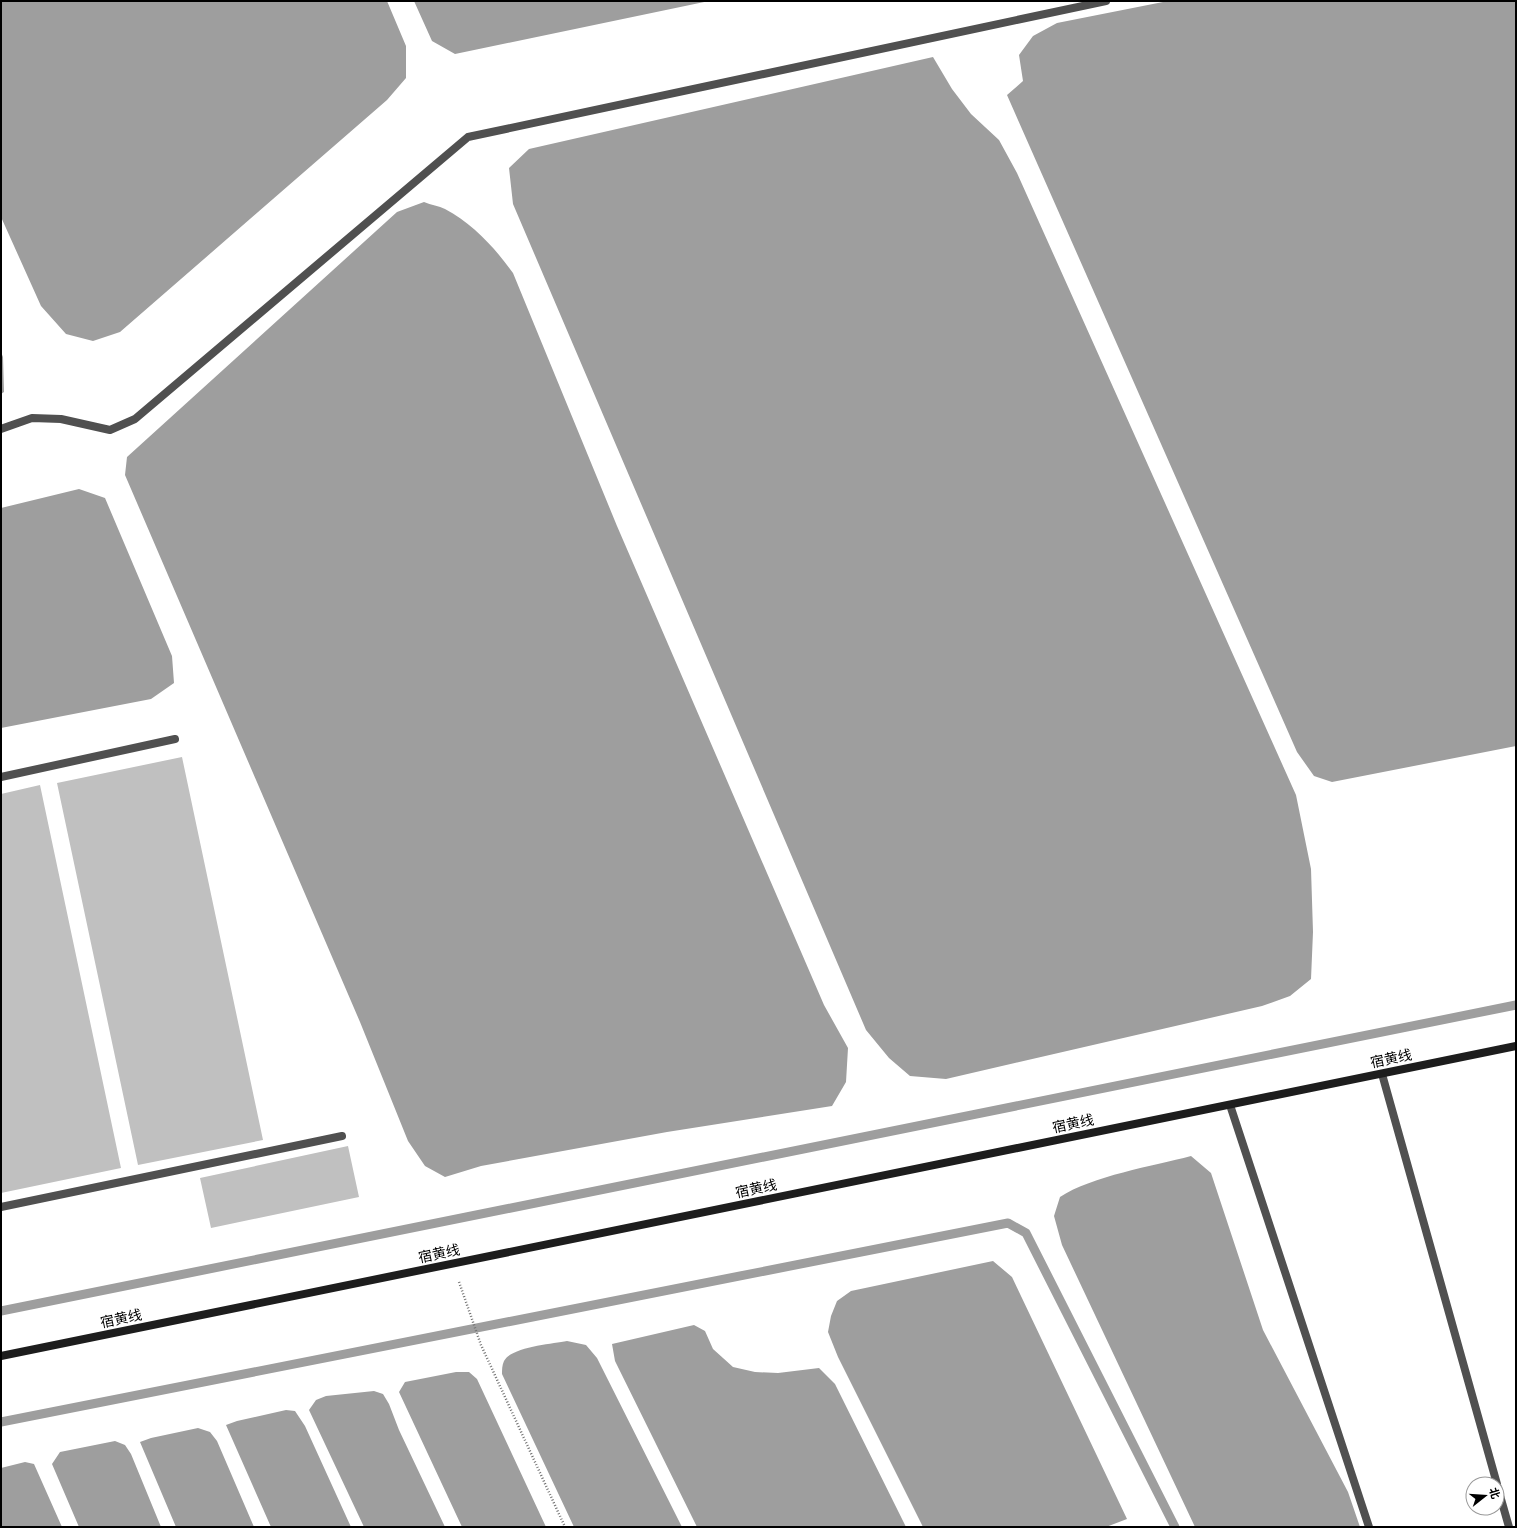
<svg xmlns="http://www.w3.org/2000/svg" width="1517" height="1528" viewBox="0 0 1517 1528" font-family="Manrope,'Noto Sans SC',sans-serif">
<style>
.water{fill:#9e9e9e}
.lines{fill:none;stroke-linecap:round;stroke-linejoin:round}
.stream{stroke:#9e9e9e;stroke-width:9}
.building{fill:#c0c0c0}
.path{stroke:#727272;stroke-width:2.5;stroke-dasharray:1 2;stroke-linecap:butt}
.service{stroke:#505050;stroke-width:8}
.secondary{stroke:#1d1d1d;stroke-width:8}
.labels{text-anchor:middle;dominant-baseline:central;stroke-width:3;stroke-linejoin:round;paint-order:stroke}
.street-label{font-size:14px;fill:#000;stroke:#fff}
</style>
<rect width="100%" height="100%" fill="#fff"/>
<!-- water -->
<path class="water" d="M1 1H387L406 46V78L387 100 120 332 93 341 66 334 41 306 1 217Z
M414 1H709L455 54 432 41Z
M1168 1H1516V746L1332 782 1314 776 1297 752 1007 95 1023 81 1019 55 1033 36 1057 23Z
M933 57 952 89 971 114 999 140 1017 173 1296 795 1311 869 1313 932 1311 979 1290 996 1262 1006 946 1079 910 1076 889 1058 866 1030 513 204 509 168 529 149Z
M424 202C431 205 439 206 445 209 473 224 495 248 513 273L617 526 824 1005 848 1048 846 1082 832 1106 667 1132 481 1166 445 1177 425 1166 408 1141 360 1022 125 475 127 457 397 212Z
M1 352 3 357 4 392 1 394Z
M79 489 105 498 172 656 174 683 151 699 1 728V508Z
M1191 1156 1211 1173 1263 1330 1348 1492 1360 1527H1195L1062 1245 1054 1216 1060 1197C1092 1176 1153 1166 1191 1156Z
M993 1261 1012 1277 1127 1519 1106 1527H923L838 1357 828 1332 831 1316 837 1301 851 1291Z
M694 1325 705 1331 713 1349 733 1367 755 1372 778 1373 819 1368 835 1384 906 1527H697L615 1361 612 1344Z
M567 1341 586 1345 597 1358 682 1527H574L502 1374C502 1370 502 1365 504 1361 511 1347 552 1344 567 1341Z
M456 1372H469L477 1379 546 1527H462L399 1392 405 1382Z
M374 1391 383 1394 389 1404 399 1430 445 1527H364L309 1410 316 1400 326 1396Z
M286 1410 295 1411 305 1426 351 1527H271L226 1425 237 1421Z
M198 1428 210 1432 217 1441 254 1527H176L140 1442 151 1438Z
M115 1441 125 1445 131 1454 161 1527H79L52 1464 60 1452Z
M25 1462 34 1464 62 1527H1V1468Z"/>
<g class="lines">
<!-- stream -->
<path class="stream" d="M1 1311 1516 1005
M1 1422 1008 1223 1026 1233 1175 1527"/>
</g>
<!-- building -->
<path class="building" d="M182 757 263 1140 138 1165 57 783Z
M40 785 121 1168 1 1193V794Z
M348 1146 359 1197 211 1228 200 1178Z"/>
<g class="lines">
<!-- path -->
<path class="path" d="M459 1282 481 1345 565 1527"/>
<!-- service -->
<path class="service" d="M1 429 32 418 61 419 110 430 135 419 468 137 1106 1
M1 777 175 739
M1382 1074 1497 1484
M1230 1105 1369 1527
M1 1207 342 1136
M1497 1485 1509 1527"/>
<!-- secondary -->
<path class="secondary" d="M1 1356 1516 1046"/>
</g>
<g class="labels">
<!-- street labels -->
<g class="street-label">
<text transform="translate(1391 1058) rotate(-12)">宿黄线</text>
<text transform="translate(1073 1123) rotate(-12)">宿黄线</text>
<text transform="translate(756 1188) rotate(-12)">宿黄线</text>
<text transform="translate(439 1253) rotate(-12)">宿黄线</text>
<text transform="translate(121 1318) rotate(-12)">宿黄线</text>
</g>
</g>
<!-- border -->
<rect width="1517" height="1528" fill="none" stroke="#000000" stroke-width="4"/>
<!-- north arrow -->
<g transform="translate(1485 1496) rotate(73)"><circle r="19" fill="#ffffff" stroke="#999999"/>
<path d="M0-3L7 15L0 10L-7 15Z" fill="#000000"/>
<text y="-6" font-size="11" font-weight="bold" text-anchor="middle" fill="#000000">北</text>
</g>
</svg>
